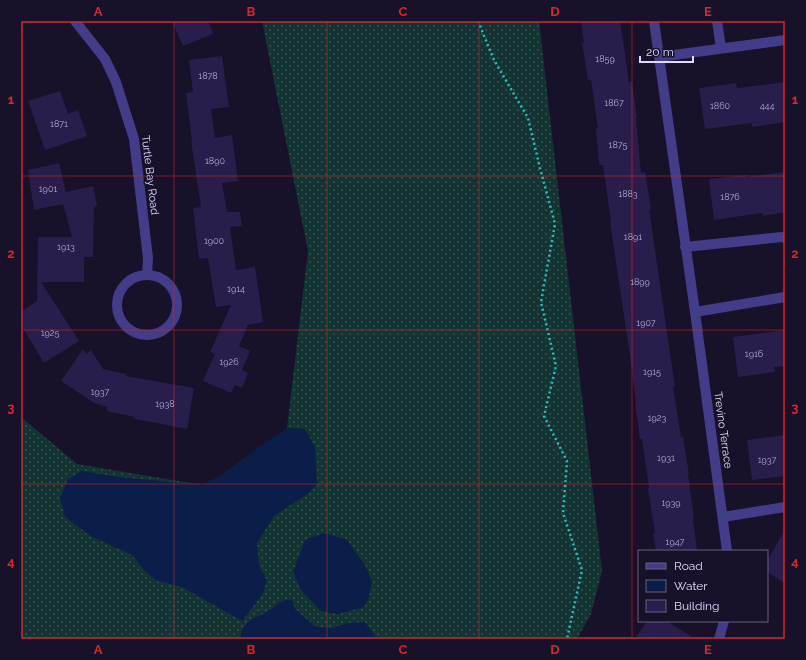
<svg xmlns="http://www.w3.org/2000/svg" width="806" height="660" viewBox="0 0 806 660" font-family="Raleway,sans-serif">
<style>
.grass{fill:url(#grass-dots)}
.water{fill:#0b1e49}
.building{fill:#291d4b}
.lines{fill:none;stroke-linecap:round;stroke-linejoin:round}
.path{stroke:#30bdbd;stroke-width:2.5;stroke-dasharray:2 3;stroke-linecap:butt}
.minor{stroke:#433c89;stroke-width:10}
.grid{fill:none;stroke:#d62828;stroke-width:1;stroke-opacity:0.55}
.labels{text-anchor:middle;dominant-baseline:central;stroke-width:3;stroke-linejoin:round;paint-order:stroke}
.number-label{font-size:9px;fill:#b3abd2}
.street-label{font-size:11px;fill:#e1daff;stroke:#17112a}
.neatline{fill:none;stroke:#d62828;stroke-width:1.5}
.grid-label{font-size:13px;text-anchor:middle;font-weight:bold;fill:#d62828}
</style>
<defs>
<pattern id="grass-dots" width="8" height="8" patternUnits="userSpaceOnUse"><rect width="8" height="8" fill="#143434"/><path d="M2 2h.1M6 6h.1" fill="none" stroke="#365152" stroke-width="1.8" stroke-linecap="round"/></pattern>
</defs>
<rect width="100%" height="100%" fill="#17112a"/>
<!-- grass -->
<path class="grass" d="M262 21H539L602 571 591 614 577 639H21V417L77 464 202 485 217 478 287 428 308 251Z"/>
<!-- water -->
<path class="water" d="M287 428 305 429 315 447 317 484 309 493 274 516 257 543 259 565 267 581 262 595 242 621 184 588 167 583 157 581 144 570 132 555 92 537 65 517 60 498 68 479 82 471 118 477 202 485 217 478Z
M324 533 347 540 365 565 372 581 369 597 364 607 338 614 321 611 301 590 293 572 305 540Z
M286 600H292L295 609 316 627 332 628 348 623 365 622 377 639H241V631L249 621 272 609 278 603Z"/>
<!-- building -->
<path class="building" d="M172 21H208L213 34 183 46Z
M581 21H620L629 82 632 81 637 118H636L641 173 645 172 651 209H649L675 387H673L681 437H683L689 474H688L694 519H693L697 551H656L653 533H655L648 488H649L642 439H640L635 402H636L630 356 610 222H611L603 165H599L596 128H598L591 80H588L582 43H584Z
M222 56 229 107 211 109 215 138 232 135 238 181 222 183 227 212H240L242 226 230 227 236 270 255 267 263 322 248 325 239 346 250 351 242 370 248 373 242 388 235 385 231 393 203 381 215 354 210 352 231 305 216 307 208 258 199 259 193 208 201 207 191 141H192L186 93 193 92 189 60Z
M785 82V122L752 127V123L705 129 699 88 736 83 737 88Z
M60 91 68 114 78 110 87 136 45 150 28 101Z
M59 163 66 192 93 186 97 206 94 207 93 257H84V282H41L79 341 44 363 21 325V312L37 301 38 237H72L63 204 34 210 28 170Z
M785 172V212L763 216 762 213 714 220 709 179 746 175V177Z
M785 330V366L774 367 775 372 738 377 733 337Z
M83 349 86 354 91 350 103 369 126 374V376L194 388 187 429 135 419V417L107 411V407L94 403 61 381Z
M784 435 785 444V476L752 480 747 440Z
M785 530V583L767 572V561Z
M647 621H666L696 639H635Z"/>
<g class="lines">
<!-- path -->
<path class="path" d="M478 21 494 60 528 118 540 168 555 224 541 302 556 366 544 416 567 461 563 513 582 570 567 639"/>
<!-- minor -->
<path class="minor" d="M75 21 105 59 116 82 134 139 148 258 147 275
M654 21 695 312 727 551
M717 21 721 48
M659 57 785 40
M685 247 782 237 785 238
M117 305a30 30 0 1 1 60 0a30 30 0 1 1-60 0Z
M695 312 785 297
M723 517 785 507
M719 639 724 621"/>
</g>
<!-- grid -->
<path class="grid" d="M174 21V639M327 21V639M479 21V639M632 21V639M21 176H785M21 330H785M21 484H785"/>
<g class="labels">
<!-- number labels -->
<g class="number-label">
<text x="605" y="59">1859</text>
<text x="208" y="76">1878</text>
<text x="614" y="103">1867</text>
<text x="720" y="106">1860</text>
<text x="767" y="106">444</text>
<text x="59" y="124">1871</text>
<text x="618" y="145">1875</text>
<text x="215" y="161">1890</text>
<text x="48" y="189">1901</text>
<text x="628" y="194">1883</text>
<text x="730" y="197">1876</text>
<text x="633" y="237">1891</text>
<text x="214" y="241">1900</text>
<text x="66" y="247">1913</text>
<text x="640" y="282">1899</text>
<text x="236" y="289">1914</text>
<text x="646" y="323">1907</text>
<text x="50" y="333">1925</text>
<text x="754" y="354">1916</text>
<text x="229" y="362">1926</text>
<text x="652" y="372">1915</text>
<text x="100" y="392">1937</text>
<text x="165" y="404">1938</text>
<text x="657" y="418">1923</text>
<text x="666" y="458">1931</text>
<text x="767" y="460">1937</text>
<text x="671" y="503">1939</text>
<text x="675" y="542">1947</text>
</g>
<!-- street labels -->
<g class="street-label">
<text transform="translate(150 175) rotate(83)">Turtle Bay Road</text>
<text transform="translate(723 430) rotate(82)">Trevino Terrace</text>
</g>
</g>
<!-- border -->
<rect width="806" height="660" fill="none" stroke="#17112a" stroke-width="44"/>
<!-- legend -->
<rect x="638" y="550" width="130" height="72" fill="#17112a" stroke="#68617f"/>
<rect x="646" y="563" width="20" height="6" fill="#433c89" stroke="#68617f"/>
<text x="674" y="570" font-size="12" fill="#e1daff">Road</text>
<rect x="646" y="580" width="20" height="12" fill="#0b1e49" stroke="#68617f"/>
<text x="674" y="590" font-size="12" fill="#e1daff">Water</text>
<rect x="646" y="600" width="20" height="12" fill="#291d4b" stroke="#68617f"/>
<text x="674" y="610" font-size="12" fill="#e1daff">Building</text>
<!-- scale -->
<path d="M640 56v6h53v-6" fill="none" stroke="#e1daff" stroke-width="2"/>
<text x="646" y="56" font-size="12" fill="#e1daff" stroke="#17112a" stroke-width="3" paint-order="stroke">20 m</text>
<rect x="22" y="22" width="762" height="616" class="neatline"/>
<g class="grid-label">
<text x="98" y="16">A</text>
<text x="251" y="16">B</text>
<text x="403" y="16">C</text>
<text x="555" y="16">D</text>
<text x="708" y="16">E</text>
<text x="11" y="104">1</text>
<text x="795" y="104">1</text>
<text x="11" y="258">2</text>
<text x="795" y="258">2</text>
<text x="11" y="412">3</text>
<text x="795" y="412">3</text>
<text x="11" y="566">4</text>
<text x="795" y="566">4</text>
<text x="98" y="654">A</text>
<text x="251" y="654">B</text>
<text x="403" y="654">C</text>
<text x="555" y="654">D</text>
<text x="708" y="654">E</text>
</g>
</svg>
